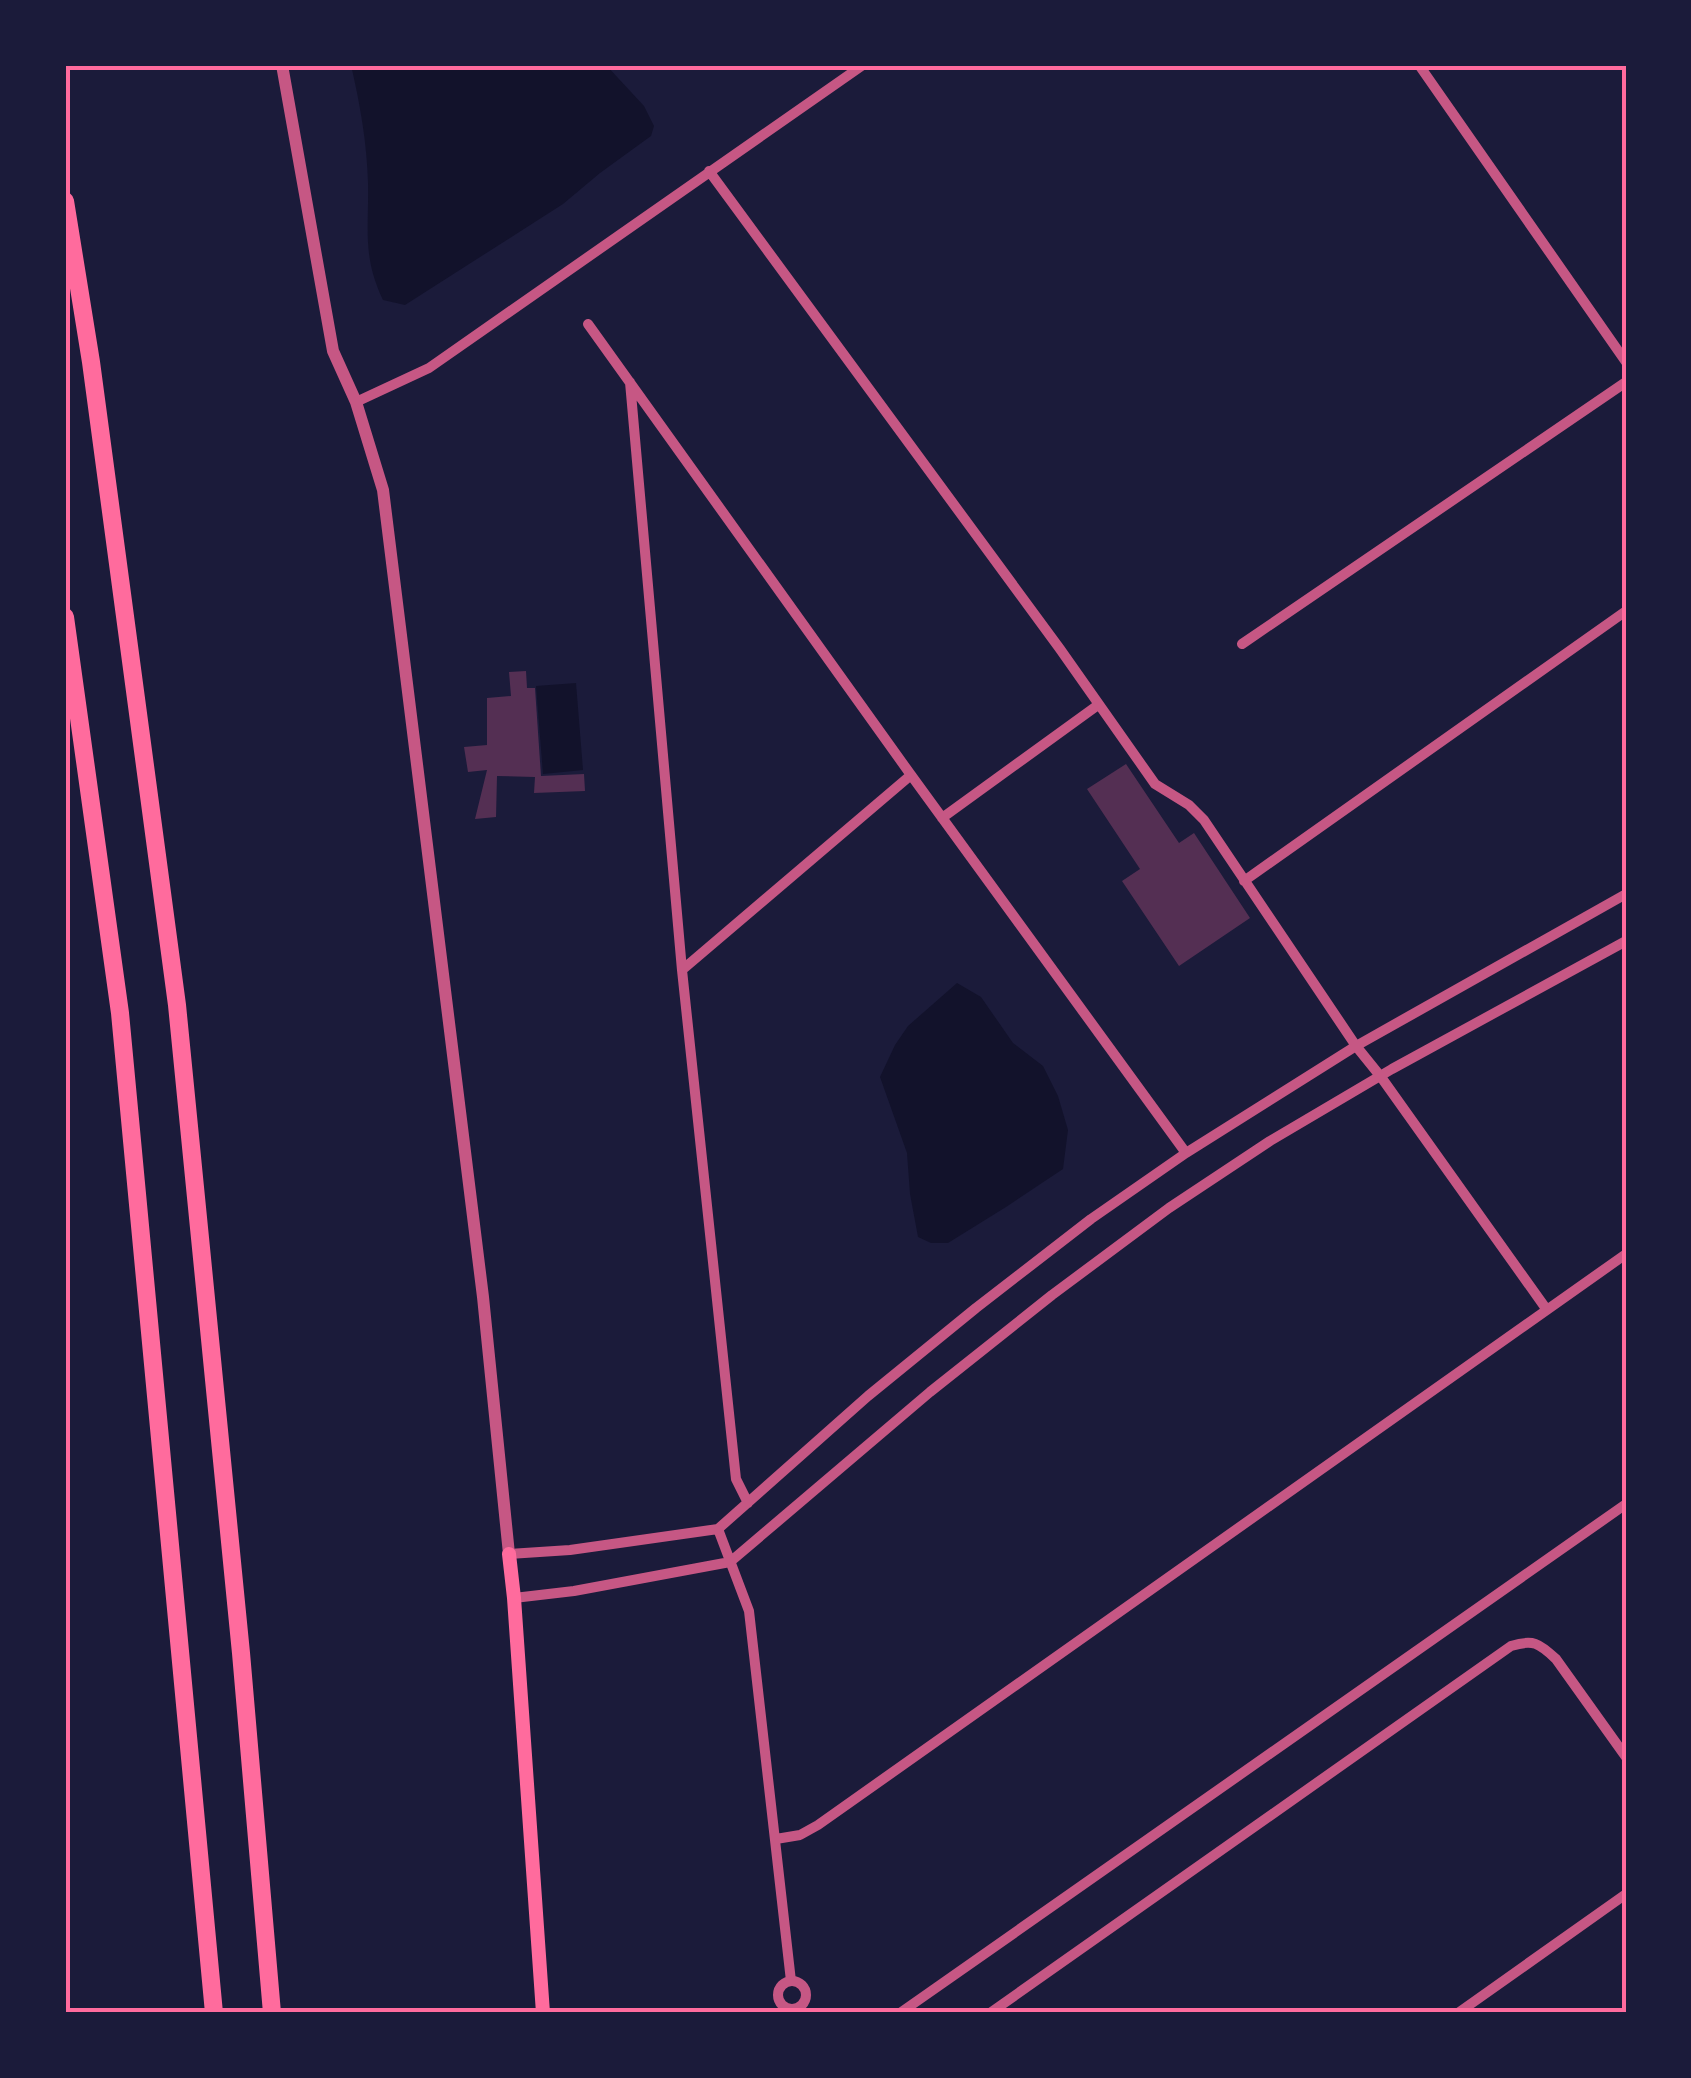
<svg xmlns="http://www.w3.org/2000/svg" width="1691" height="2078" viewBox="0 0 1691 2078" font-family="Quicksand,sans-serif">
<style>
.water{fill:#12122b}
.building{fill:#542f53}
.lines{fill:none;stroke-linecap:round;stroke-linejoin:round}
.minor{stroke:#c65784;stroke-width:10}
.tertiary{stroke:#c65784;stroke-width:12}
.secondary{stroke:#ff6b9d;stroke-width:14}
.motorway{stroke:#ff6b9d;stroke-width:18}
.neatline{fill:none;stroke:#ff6b9d;stroke-width:4}
</style>
<rect width="100%" height="100%" fill="#1b1b3a"/>
<!-- water -->
<path class="water" d="M351 65H606L644 106 654 126 651 136 600 173 563 204 405 305 383 300C362 256 369 229 368 183 367 143 360 104 351 65Z
M576 683 583 770 543 774 536 686Z
M957 983 981 997 1013 1043 1043 1066 1058 1096 1068 1130 1063 1169 1006 1207 948 1243H931L918 1237 910 1194 907 1153 880 1077 895 1045 908 1026Z"/>
<!-- building -->
<path class="building" d="M526 671 527 688H535L541 776 584 774 585 791 534 793 535 777 497 776 496 817 475 819 487 770 468 772 464 747 487 745V698L511 696 509 672Z
M1126 764 1179 843 1194 833 1250 918 1179 966 1122 881 1140 869 1087 789Z"/>
<g class="lines">
<!-- minor -->
<path class="minor" d="M1419 65 1626 362
M709 171 1060 649 1155 784 1189 805 1204 820 1356 1046 1381 1077 1547 1310
M588 324 911 775 1186 1153
M630 382 682 970 736 1479 748 1503
M356 402 429 368 863 65
M1242 644 1626 382
M942 818 1098 705
M1244 881 1626 611
M682 970 911 775
M718 1529 749 1611 791 1981
M509 1554 570 1550 718 1529 868 1396 976 1308 1091 1219 1186 1153 1356 1046 1626 894
M514 1598 574 1591 730 1562 930 1392 1052 1295 1169 1208 1270 1141 1392 1069 1626 941
M776 1839 800 1835 818 1825 1626 1254
M778 1995a14 14 0 1 1 28 0a14 14 0 1 1-28 0Z
M900 2013 1626 1504
M990 2013 1511 1646C1533 1639 1539 1643 1556 1659L1626 1757
M1458 2013 1626 1894"/>
<!-- tertiary -->
<path class="tertiary" d="M282 65 333 351 356 402 383 490 483 1297 509 1554"/>
<!-- secondary -->
<path class="secondary" d="M509 1554 514 1598 543 2013"/>
<!-- motorway -->
<path class="motorway" d="M65 201 91 362 177 1005 241 1653 272 2013
M65 617 120 1013 214 2013"/>
</g>
<!-- border -->
<rect width="1691" height="2078" fill="none" stroke="#1b1b3a" stroke-width="135"/>
<rect x="68" y="68" width="1556" height="1942" class="neatline"/>
</svg>
